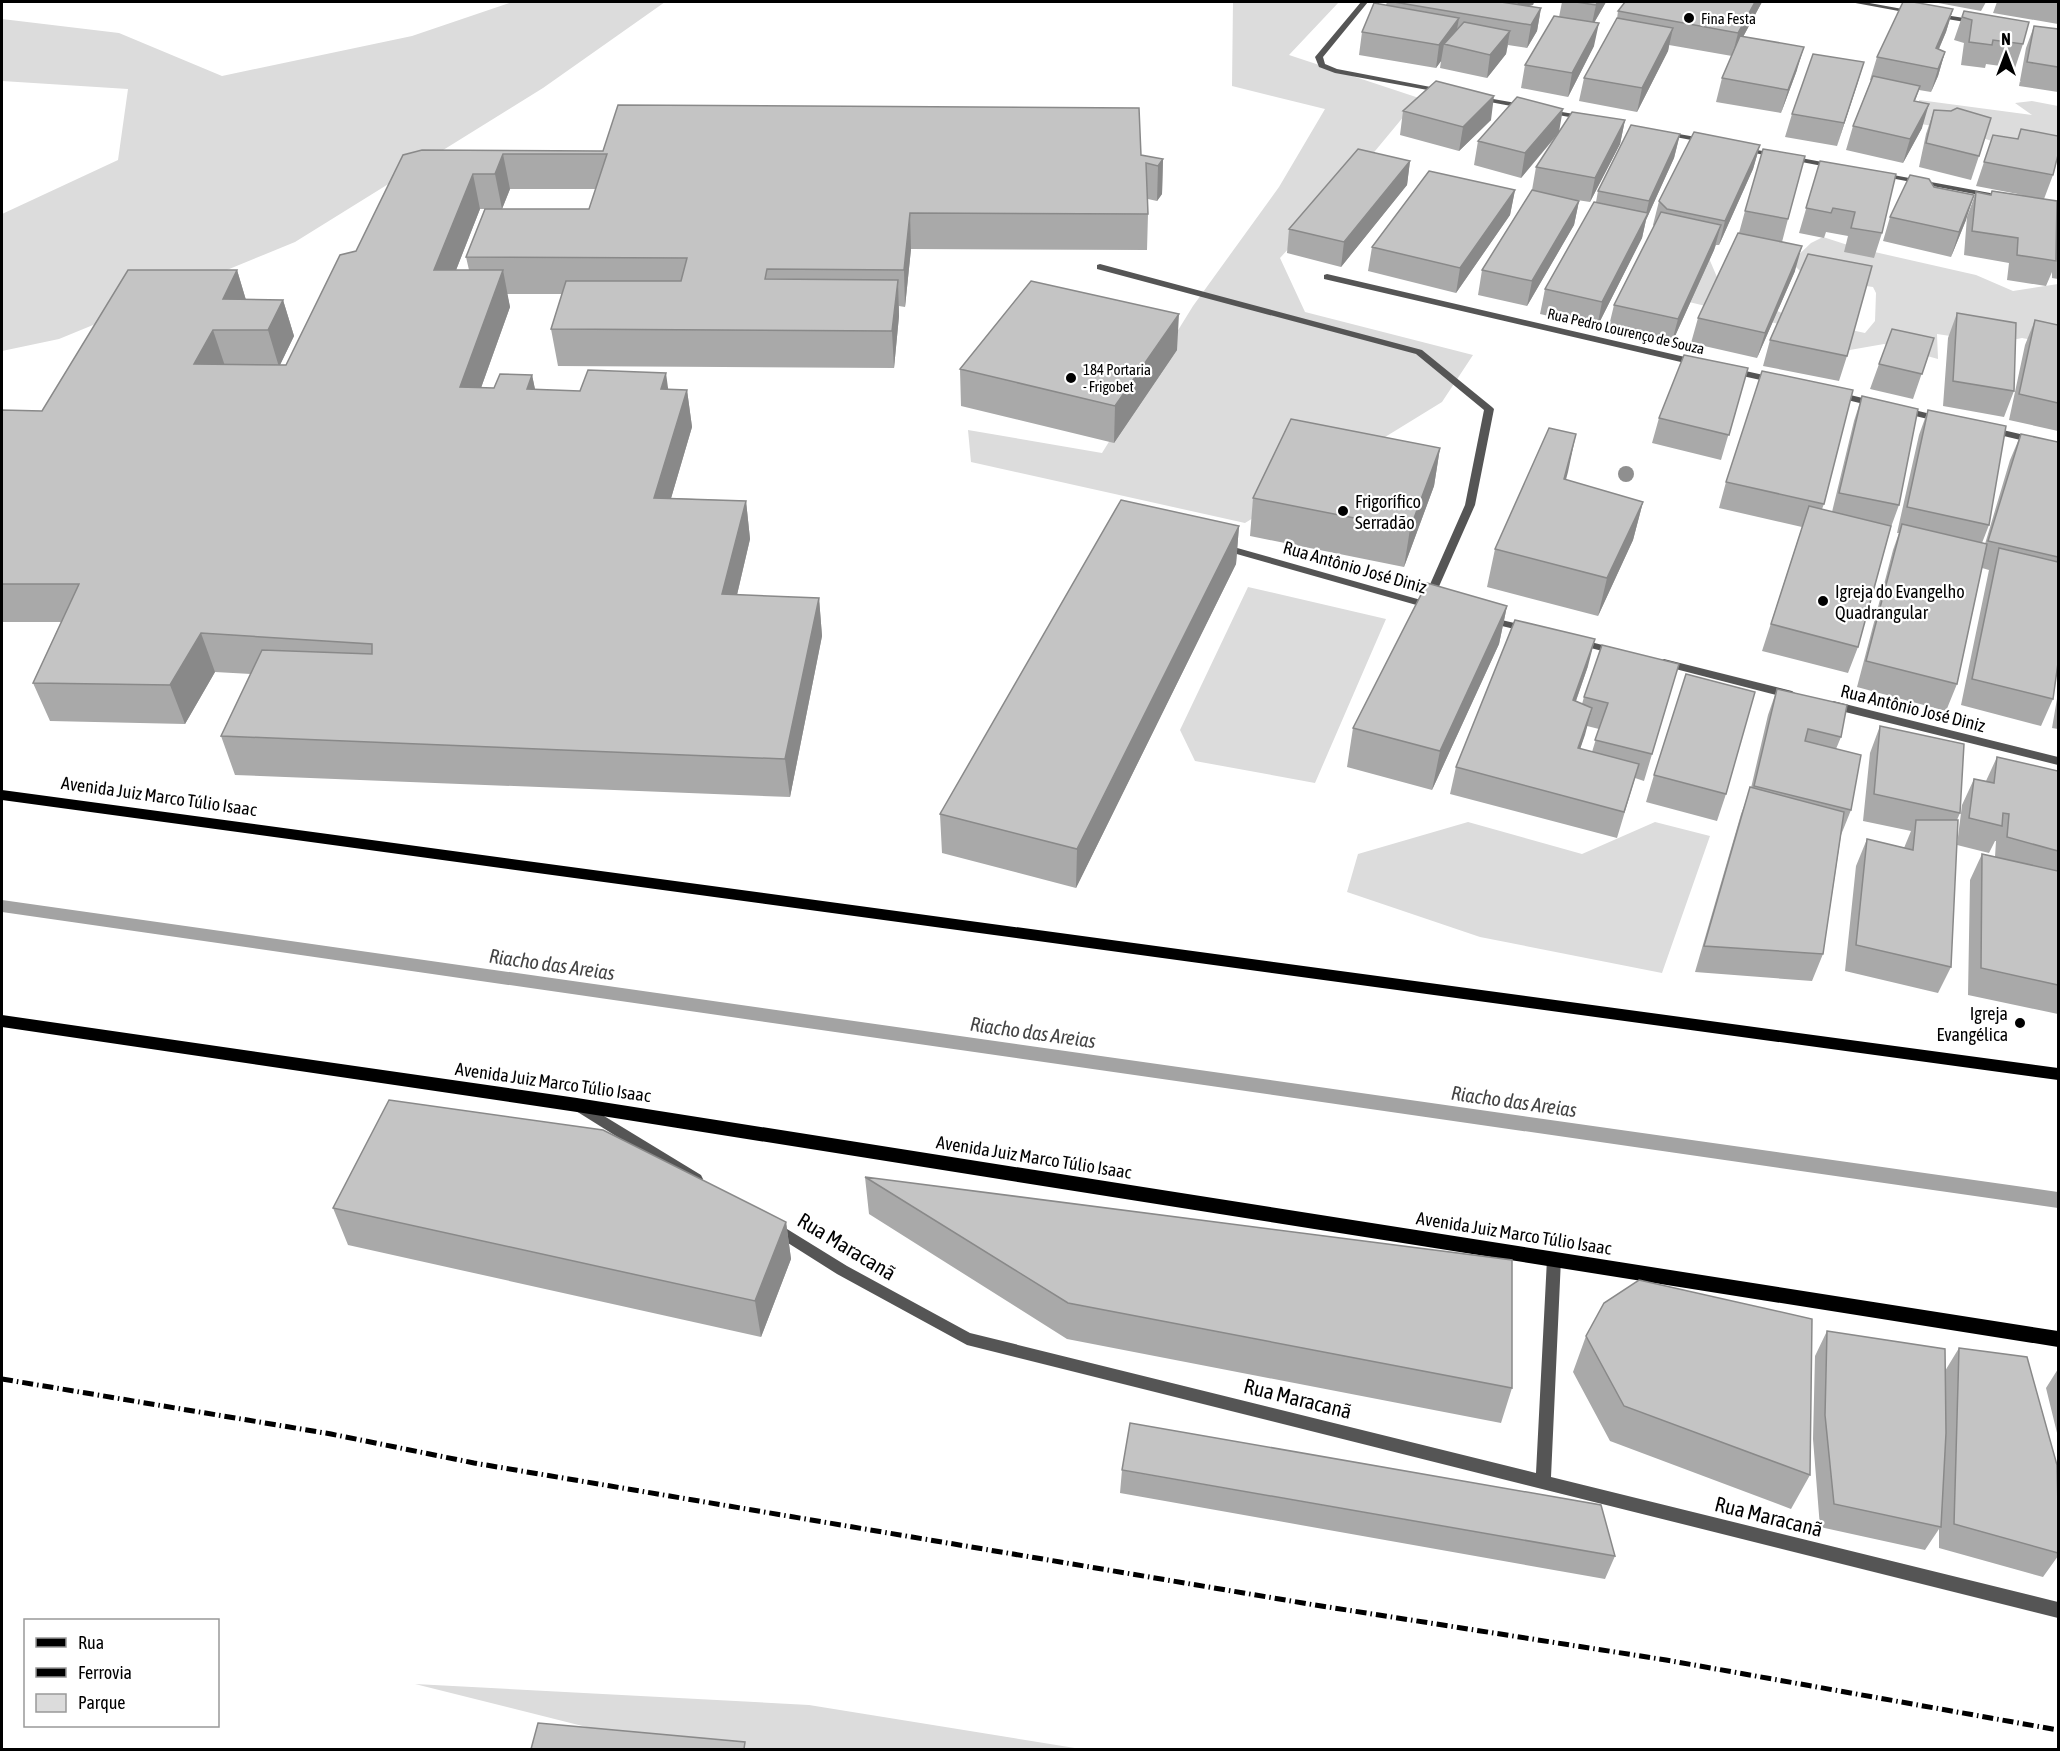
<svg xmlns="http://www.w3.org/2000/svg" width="2060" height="1751" viewBox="0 0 2060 1751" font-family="'Asap Condensed',sans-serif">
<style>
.green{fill:#dcdcdc}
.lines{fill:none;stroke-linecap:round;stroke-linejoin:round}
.stream{fill:#a3a3a3;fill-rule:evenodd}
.service{fill:#555;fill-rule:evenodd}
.minor{fill:#555;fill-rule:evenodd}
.tertiary{fill:#555;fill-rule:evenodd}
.primary{fill:#000;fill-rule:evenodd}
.rail{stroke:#000;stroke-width:5;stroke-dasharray:11 4 1.5 4;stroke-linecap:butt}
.tree{fill:#8f8f8f}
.wall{fill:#a9a9a9;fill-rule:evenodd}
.shaded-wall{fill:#898989}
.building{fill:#c4c4c4;stroke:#898989;stroke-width:1.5}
.poi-dot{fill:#000;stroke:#fff;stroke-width:2}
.labels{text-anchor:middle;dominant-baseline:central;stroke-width:4.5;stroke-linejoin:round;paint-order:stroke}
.far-poi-label{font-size:15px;fill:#000;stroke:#fff;text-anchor:start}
.far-street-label{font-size:15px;fill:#000;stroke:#fff}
.poi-label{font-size:18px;fill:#000;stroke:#fff;text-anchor:start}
.street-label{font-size:18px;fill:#000;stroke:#fff}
.water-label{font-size:20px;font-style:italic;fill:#444;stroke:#fff}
.near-street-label{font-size:21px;fill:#000;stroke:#fff}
</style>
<rect width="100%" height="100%" fill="#fff"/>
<!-- green -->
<path class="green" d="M512 2H665L543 88 295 242 59 339 2 351V214L118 160 128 89 2 81V19L119 33 222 76 412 36Z
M1233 2H1339L1289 55 1419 98 1351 180 1280 258 1305 312 1473 355 1442 402 1245 523 971 462 968 430 1102 453 1193 306 1279 187 1325 109 1232 86Z
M1919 100 2032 115 2015 103 2032 101 2058 106V157L2036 155 1957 130 1921 124Z
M1823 237 1857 248 1976 275 2013 291 2058 284V345L2022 338 1997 343 1937 334 1938 359 1884 344 1844 351 1828 336 1681 300 1708 256 1717 277 1761 304 1791 317 1865 333 1875 321 1876 293 1873 287 1807 278 1791 262 1811 243Z
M1248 587 1386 619 1315 783 1195 761 1180 730Z
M1468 822 1582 854 1655 822 1710 836 1662 973 1480 937 1347 892 1358 854Z
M415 1684 809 1705 1081 1749H674Z"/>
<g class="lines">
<!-- stream -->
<path class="stream" d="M2 900 2058 1192V1208L2 912Z"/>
<!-- service -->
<path class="service" d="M1100 264 1422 350 1492 407 1494 409 1475 505 1433 600H1425L1424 598 1465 505 1484 410 1416 354 1097 269V265Z"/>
<!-- minor -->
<path class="minor" d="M1361 2H1368L1323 57 1325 64 1337 69 1441 89 1445 91 1444 93 1335 73 1319 67 1315 57Z
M1476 96 1527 105 1531 107 1527 109 1479 100 1475 98Z
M1544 109 1586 116 1590 118 1586 120 1547 113 1543 111Z
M1662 131 1707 139 1711 141 1707 143 1665 135 1661 133Z
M1741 147 1833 164 1837 166 1833 168 1744 151H1741Z
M1877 172 1990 193 1994 195 1990 197 1880 176H1877Z
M1327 274 1698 360 1703 363 1698 366 1324 279V275Z
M1732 368 1777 378 1779 380 1774 383 1729 373 1727 371Z
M1838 392 1879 402 1881 404 1876 407 1835 397V393Z
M1902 407 1943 417 1945 419 1940 422 1899 412V408Z
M1990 427 2058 443V449L1987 432V428Z
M1223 544 1435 604 1436 606 1431 609 1427 608 1219 549 1218 547Z
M1489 617 1531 627 1532 629 1527 632 1485 622 1484 620 1485 618Z
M1579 639 1622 650 1623 652 1618 655 1575 644 1574 642 1575 640Z
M1664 659 1792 691 1798 695 1792 699 1660 665 1659 663 1660 661Z
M1833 701 2058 757V765L1829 708 1827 705Z
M581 1102 701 1175 703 1179 701 1183 696 1185 691 1183 576 1111 574 1107 576 1103Z
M774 1221 847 1266 970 1333 1536 1473 1547 1259 1549 1255 1554 1253 1559 1255 1561 1259 1551 1477 2058 1602V1618L967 1345 837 1274 769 1231 767 1227 769 1223Z"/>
<!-- tertiary -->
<path class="tertiary" d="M1850 2H1864L1919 12 1915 14Z
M1932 13 1977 20 1981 22 1977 24 1935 17H1932Z"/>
<!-- primary -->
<path class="primary" d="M2 790 2058 1068V1080L2 800Z
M2 1015 577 1098 2058 1331V1347L577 1112 2 1027Z"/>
<!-- rail -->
<path class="rail" d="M2 1379 331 1434 474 1463 1315 1605 1666 1660 2058 1730"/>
</g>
<!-- trees -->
<circle class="tree" cx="1626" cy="474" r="8"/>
<!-- wall -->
<path class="wall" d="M1387 2H1534L1533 5 1529 6 1541 8 1537 31 1527 48 1508 45 1506 54 1487 78 1440 68 1441 61 1436 68 1359 55 1362 32 1386 5Z
M1562 2H1606L1594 23V46L1568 97 1521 88 1525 65 1559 17Z
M1625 2H1762L1743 37 1797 70 1781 113 1716 102 1722 78 1732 56 1669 45 1668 51 1637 112 1579 101 1584 78 1617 19 1618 11Z
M1933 2H1986L1981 11Z
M1997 2H2058V24L1993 13Z
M1953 9 1946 32 1939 49 1945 52 1938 76 1931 92 1919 90 1915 101 1922 128 1903 163 1846 150 1853 126 1871 80H1870L1877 57Z
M1964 11 2023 44 2015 68 1986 64 1985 68 1961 65 1964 43 1954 40Z
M2034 26 2058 29V92L2019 86 2026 48Z
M1864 62 1837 146 1785 137 1792 114Z
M1934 110 1979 156 1971 180 1919 167 1926 134Z
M1403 111 1491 120 1459 151 1400 135Z
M1625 120 1620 144 1590 202 1577 200 1579 201 1574 225 1527 306 1478 295 1482 270 1532 190 1536 167 1558 134 1521 178 1474 165 1478 141 1559 132Z
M2021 129 2053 175 2044 199 2057 213 2058 209V279L2052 278V272L2046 286 2007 280 2009 263 1964 255 1967 217 1976 192 1991 195 1992 191 2023 195 1976 186 1993 135 2018 139Z
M1680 134 1674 158 1646 220 1642 238 1597 327 1540 314 1545 289 1596 202 1598 191Z
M1760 145 1753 169 1719 245H1716L1714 250 1671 345 1608 330 1614 305 1654 226 1653 225 1659 201Z
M422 150 1163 159 1162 194 1157 201 1148 199V214L1147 250 911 249 905 307 899 306V316L894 368 558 366 551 329 562 294H507L510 307 481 388H494L532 375 535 390 580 391 687 390 692 427 671 498 746 501 750 539 737 595 819 598 822 636 790 797 235 775 221 736 251 674 215 672 185 724 50 721 33 683 61 622H2V410L42 411 237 270 246 300H283L294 336 280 365H286L356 251ZM510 189H596L589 209H502ZM480 209H485L466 257 469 270H456Z
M1410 161 1407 185 1341 267 1287 253 1289 229Z
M1820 161 1882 233 1874 258 1844 252 1848 236 1826 232 1824 238 1799 233Z
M1934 187 1966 220 1951 257 1883 241 1890 217Z
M1515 190 1510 215 1456 293 1368 271 1372 247Z
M1745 211 1788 219 1782 242 1795 271 1757 358 1691 343 1698 318 1739 233Z
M1957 313 2014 391 2004 417 1943 406 1948 338Z
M2035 320 2058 325V431L2009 420 2025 345Z
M1934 338 1913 399 1870 389 1879 364Z
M1770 340 1847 356 1839 381 1763 366Z
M1177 350 1114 443 961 406 960 369Z
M1748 368 1721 460 1652 443 1659 418Z
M1862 396 1899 505 1891 527 1858 647 1848 673 1762 651 1802 527 1719 508 1726 482 1824 504 1822 509 1832 512 1854 421Z
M1928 410 1989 525 1982 543 1985 544 2010 460 2021 434 2058 442V663L2053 699 2041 726 1961 705 1989 570 1982 568 1957 684 1946 711 1857 687 1893 550 1899 533H1897L1919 435Z
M1440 448 1434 486 1404 567 1250 536 1253 498Z
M1566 480 1643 502 1633 540 1598 616 1487 587 1495 549Z
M1239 526 1236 564 1076 888 942 853 940 814Z
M1507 606 1499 644 1432 790 1347 767 1353 728Z
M1679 664 1644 781 1635 778 1617 838 1450 794 1456 767 1588 666 1576 701 1582 704 1584 697ZM1587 726 1599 729 1592 752 1580 749Z
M1777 689 1841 737 1836 749 1851 810 1841 835 1823 954 1812 981 1695 972 1741 814 1751 788 1768 715Z
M2058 693V729L2052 728Z
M1880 726 1960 813 1957 820 1951 967 1938 993 1845 971 1856 866 1867 839 1904 848 1911 831 1863 821 1870 753Z
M1997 757 2058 771V1014L1968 995 1970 880 1982 854 1995 857 1996 841H1995L1989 853 1957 845 1962 805 1974 779 1986 781Z
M1654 775 1726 794 1717 821 1646 802Z
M865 1177 1512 1388 1501 1423 1067 1339 869 1214Z
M333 1208 786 1222 791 1259 761 1337 348 1245Z
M1827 1331 1945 1371 1959 1348 2058 1507V1556L2043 1577 1939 1548V1529L1925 1550 1820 1527 1813 1439 1815 1356Z
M1586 1336 1810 1475 1791 1509 1610 1441 1573 1372Z
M2058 1369V1437L2046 1388Z
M1122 1470 1615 1556 1605 1579 1120 1493Z"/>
<!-- shaded-wall -->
<path class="shaded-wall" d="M1518 2H1534L1533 5 1516 9Z
M1598 2H1606L1591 28 1596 5Z
M1755 2H1762L1732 57 1738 33Z
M1541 8 1537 31 1527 48 1531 25Z
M1953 9 1946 32 1931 67 1936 48Z
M1459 18 1455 41 1444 44 1441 61 1436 68 1439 45Z
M1599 23 1594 46 1568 97 1572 73Z
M1673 28 1668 51 1637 112 1642 88Z
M1510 31 1506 54 1487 78 1490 55Z
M1804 47 1797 70 1781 113 1788 90Z
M1945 52 1938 76 1931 92 1938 69Z
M1864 62 1857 85 1837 146 1844 123Z
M1494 96 1491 120 1459 151 1463 127Z
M1929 104 1922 128 1903 163 1910 139Z
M1563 109 1559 132 1521 178 1525 153Z
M1625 120 1620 144 1590 202 1595 178Z
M1680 134 1674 158 1646 220 1642 238 1597 327 1602 302 1645 218 1649 201Z
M1760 145 1753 169 1719 245 1725 221Z
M503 154 510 189 502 209 495 174Z
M1163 159 1162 194 1157 201 1158 166Z
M1410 161 1407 185 1341 267 1344 242Z
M473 174 480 209 442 306 434 270Z
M1515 190 1510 215 1456 293 1460 268Z
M1974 195 1966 220 1951 257 1959 232Z
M1579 201 1574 225 1527 306 1532 281Z
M910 213 911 249 905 307 904 270Z
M1721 225 1714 250 1671 345 1678 319Z
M1802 246 1795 271 1757 358 1765 333Z
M237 270 248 307 223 299Z
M503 270 510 307 468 424 460 387Z
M898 280 899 316 894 368 892 331Z
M283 300 294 336 279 367 268 330Z
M1179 314 1177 350 1114 443 1115 406Z
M213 330 225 366 194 364Z
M666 373 671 410 661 389Z
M532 375 540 412 527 389Z
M687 390 692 427 660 536 654 498Z
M1576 434 1568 472 1556 517 1564 479Z
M1440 448 1434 486 1404 567 1410 529Z
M746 501 750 539 728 633 722 594Z
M1643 502 1633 540 1598 616 1607 578Z
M1239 526 1236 564 1076 888 1077 849Z
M819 598 822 636 790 797 785 759Z
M1507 606 1499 644 1432 790 1440 751Z
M201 633 215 672 185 724 170 685Z
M1595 639 1588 666 1567 726 1573 700Z
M1592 708 1585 735 1571 775 1578 748Z
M786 1222 791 1259 761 1337 755 1301Z"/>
<!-- building -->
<path class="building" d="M1394 2H1501L1541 8 1531 25Z
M1576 2H1598L1596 5Z
M1625 2H1755L1738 33 1618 11Z
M1903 2H1913L1953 9 1936 48 1945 52 1938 69 1877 57Z
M1374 3 1459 18 1439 45 1362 32Z
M1964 11 2029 22 2023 44 1993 40 1992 45 1969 42 1972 20 1962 17Z
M1554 16 1599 23 1572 73 1525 65Z
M1617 18 1673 28 1642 88 1584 78Z
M1464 22 1510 31 1490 55 1444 44Z
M2034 26 2058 29V67L2027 62Z
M1740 36 1804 47 1788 90 1722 78Z
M1813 54 1864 62 1844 123 1792 114Z
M1873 76 1920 86 1914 101 1929 104 1910 139 1853 126Z
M1436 81 1494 96 1463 127 1403 111Z
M1517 97 1563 109 1525 153 1478 141Z
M618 105 1139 108 1141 155 1163 159 1158 166 1146 163 1148 214 910 213 904 270 767 269 765 279 898 280 892 331 551 329 566 281H681L687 258 466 257 485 209H589L607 154H503L495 174H473L434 270H503L460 387 494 388 500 374 532 375 527 389 580 391 588 370 666 373 661 389 687 390 654 498 746 501 722 594 819 598 785 759 221 736 262 650 372 654V644L201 633 170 685 33 683 79 584H2V410L42 411 128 270H237L223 299 283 300 268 330H213L194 364 286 365 340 255 356 251 403 155 422 150 603 151Z
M1957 108 1991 118 1979 156 1926 143 1934 110 1951 111Z
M1572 112 1625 120 1595 178 1536 167Z
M1631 125 1680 134 1649 201 1598 191Z
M2021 129 2058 136V155L2053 175 1984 162 1993 135 2018 139Z
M1694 132 1760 145 1725 221 1667 209 1659 201Z
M1358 149 1410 161 1344 242 1289 229Z
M1763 149 1805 156 1788 219 1745 211Z
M1820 161 1896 174 1882 233 1851 228 1855 212 1833 208 1831 213 1806 208Z
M1429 171 1515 190 1460 268 1372 247Z
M1910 175 1929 179 1934 187 1974 195 1959 232 1890 217Z
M1532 190 1579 201 1532 281 1482 270Z
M1992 191 2057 201 2056 261 2017 255 2018 238 1972 231 1976 192 1991 195Z
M1594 202 1648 213 1602 302 1545 289Z
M1661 212 1721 225 1678 319 1614 305Z
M1738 233 1802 246 1765 333 1698 318Z
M1808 254 1872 266 1847 356 1770 340Z
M1031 281 1179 314 1115 406 960 369Z
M1957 313 2016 323 2014 391 1953 381Z
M2035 320 2058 325V403L2019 394Z
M1892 329 1934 338 1922 374 1879 364Z
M1684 355 1748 368 1729 435 1659 418Z
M1762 371 1853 390 1824 504 1726 482Z
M1862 396 1918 409 1899 505 1839 493Z
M1928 410 2006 426 1989 525 1907 507Z
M1291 419 1440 448 1410 529 1253 498Z
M1549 428 1576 434 1564 479 1643 502 1607 578 1495 549Z
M2021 434 2058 442V557L1988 541Z
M1121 500 1239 526 1077 849 940 814Z
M1809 506 1891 526 1858 647 1771 624Z
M1902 524 1987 544 1957 684 1866 661Z
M1999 548 2058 562V663L2053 699 1972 679Z
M1427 583 1507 606 1440 751 1353 728Z
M1515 620 1595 639 1573 700 1592 708 1578 748 1639 764 1624 812 1456 767Z
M1602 645 1679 664 1652 754 1595 740 1608 703 1584 697Z
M1686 674 1755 692 1726 794 1654 775Z
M1777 689 1847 705 1841 737 1808 729 1805 741 1861 755 1851 810 1754 786Z
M1880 726 1964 744 1960 813 1874 794Z
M1997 757 2058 771V851L2007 837 2009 814 2003 813 2002 826 1969 818 1974 779 1994 783Z
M1750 787 1844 812 1823 954 1704 946Z
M1916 820H1958L1951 967 1856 945 1867 839 1913 850Z
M1982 854 2058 871V985L1981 968Z
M389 1100 603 1130 786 1222 755 1301 333 1208Z
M865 1177 1512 1260V1388L1068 1303Z
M1639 1280 1812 1319 1810 1475 1624 1406 1586 1336 1604 1303Z
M1827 1331 1945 1349 1946 1433 1941 1527 1834 1504 1825 1415Z
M1959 1348 2027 1357 2057 1465 2058 1507V1553L1954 1524Z
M1130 1423 1601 1505 1615 1556 1122 1470Z
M538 1723 745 1742 744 1749H531Z"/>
<!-- markers -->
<g class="poi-dot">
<circle cx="1689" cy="18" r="6"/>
<circle cx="1071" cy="378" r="6"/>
<circle cx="1343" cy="511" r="6"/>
<circle cx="1823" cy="601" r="6"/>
<circle cx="2020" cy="1023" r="6"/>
</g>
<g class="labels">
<!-- far-poi labels -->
<g class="far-poi-label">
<text x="1701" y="18">Fina Festa</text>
<text x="1083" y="369">184 Portaria<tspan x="1083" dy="17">- Frigobet</tspan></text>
</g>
<!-- far-street labels -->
<g class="far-street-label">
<text transform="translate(1626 331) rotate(13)">Rua Pedro Lourenço de Souza</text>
</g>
<!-- poi labels -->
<g class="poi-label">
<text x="1355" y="501">Frigorífico<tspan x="1355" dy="21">Serradão</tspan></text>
<text x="1835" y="591">Igreja do Evangelho<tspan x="1835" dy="21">Quadrangular</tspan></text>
<text x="2008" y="1013" text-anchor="end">Igreja<tspan x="2008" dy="21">Evangélica</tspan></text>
</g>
<!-- street labels -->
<g class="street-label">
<text transform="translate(1355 567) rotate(16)">Rua Antônio José Diniz</text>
<text transform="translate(1913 708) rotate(14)">Rua Antônio José Diniz</text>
<text transform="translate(159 796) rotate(8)">Avenida Juiz Marco Túlio Isaac</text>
<text transform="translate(553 1082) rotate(8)">Avenida Juiz Marco Túlio Isaac</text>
<text transform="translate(1034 1157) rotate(9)">Avenida Juiz Marco Túlio Isaac</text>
<text transform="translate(1514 1233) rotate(9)">Avenida Juiz Marco Túlio Isaac</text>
</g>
<!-- water labels -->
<g class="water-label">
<text transform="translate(552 964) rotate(8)">Riacho das Areias</text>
<text transform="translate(1033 1032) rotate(8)">Riacho das Areias</text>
<text transform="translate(1514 1101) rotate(8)">Riacho das Areias</text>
</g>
<!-- near-street labels -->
<g class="near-street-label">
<text transform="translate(847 1246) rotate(31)">Rua Maracanã</text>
<text transform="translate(1298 1398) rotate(14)">Rua Maracanã</text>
<text transform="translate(1769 1516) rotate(14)">Rua Maracanã</text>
</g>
</g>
<!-- border -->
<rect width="2060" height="1751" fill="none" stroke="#000000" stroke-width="6"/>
<!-- legend -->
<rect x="24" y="1619" width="195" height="108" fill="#ffffff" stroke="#999999" stroke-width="1.5"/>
<rect x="36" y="1638" width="30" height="9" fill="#000000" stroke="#999999" stroke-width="1.5"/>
<text x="78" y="1649" font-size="18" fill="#000000">Rua</text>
<rect x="36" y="1668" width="30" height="9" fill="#000000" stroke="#999999" stroke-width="1.5"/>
<text x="78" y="1679" font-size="18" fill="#000000">Ferrovia</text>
<rect x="36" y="1694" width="30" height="18" fill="#dcdcdc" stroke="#999999" stroke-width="1.5"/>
<text x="78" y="1709" font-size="18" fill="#000000">Parque</text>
<!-- north arrow -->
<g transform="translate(2006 54)" stroke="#ffffff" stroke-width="4.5" paint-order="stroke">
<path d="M0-4.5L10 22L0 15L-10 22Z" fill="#000000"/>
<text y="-9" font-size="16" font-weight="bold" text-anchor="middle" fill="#000000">N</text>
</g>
</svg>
